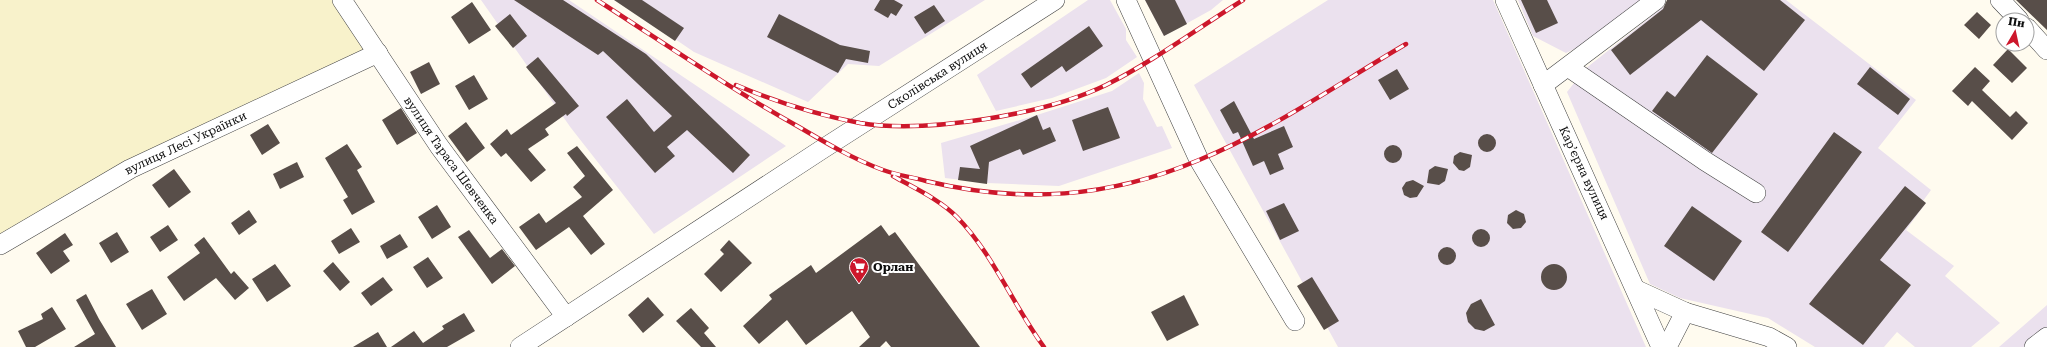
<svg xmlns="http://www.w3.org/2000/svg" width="2047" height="347" viewBox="0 0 2047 347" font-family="'Roboto Serif',serif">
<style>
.industrial{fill:#ebe1ee}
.farmland{fill:#f8f2cb}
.building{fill:#584e49}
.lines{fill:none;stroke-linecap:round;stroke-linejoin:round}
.minor-casing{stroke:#414141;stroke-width:20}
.minor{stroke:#fff;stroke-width:19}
.rail-casing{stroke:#cd172b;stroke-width:4.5}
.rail{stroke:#fff;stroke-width:3;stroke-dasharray:9;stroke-linecap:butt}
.labels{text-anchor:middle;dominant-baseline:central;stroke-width:4;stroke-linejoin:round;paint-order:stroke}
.street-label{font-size:12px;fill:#0e0e0e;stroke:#fff}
.poi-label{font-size:12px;font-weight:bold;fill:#0e0e0e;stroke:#fff;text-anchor:start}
</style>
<rect width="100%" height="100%" fill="#fffbef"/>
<!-- industrial -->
<path class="industrial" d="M481 0H569L786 146 654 234 571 128Z
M618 0H985L879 66 848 64 808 102 694 52Z
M1088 0H1110L1126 29V40L1137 57 1106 78 1052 98 996 111 977 75Z
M1145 0H1223L1211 10 1164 36Z
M1328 0H1493L1646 347H1338L1194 85Z
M1518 0H1646L1595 39 1566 53 1533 36Z
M1672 0H1786L1916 100 1878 148 1931 190 1923 201 1926 203 1906 230 1954 266 1945 276 2000 323 1971 347H1915L1897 332 1884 347H1815L1768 318 1680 298 1650 284 1567 92 1585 69Z
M1139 73 1144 83 1143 99 1157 127 1162 126 1172 148 1059 186 987 183 945 178 941 143 1037 115 1112 91Z
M2047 305V347H1999Z"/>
<!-- farmland -->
<path class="farmland" d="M0 0H335L367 49 0 237Z"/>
<!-- building -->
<path class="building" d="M514 0H563L646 54 750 155 733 173 687 130 667 147 675 156 655 173 606 117 627 99 654 132 672 116 603 51 598 55Z
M614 0H642L684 28 675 41Z
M880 0H894L903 5 896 16 891 13 888 18 874 10Z
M1145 0H1175L1187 24 1164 36Z
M1521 0H1547L1558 23 1536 33Z
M1667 0H1780L1805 20 1764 71 1701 20 1630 75 1611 50 1663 9Z
M2016 0H2047V30Z
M472 2 491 30 469 44 451 17Z
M934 5 945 21 925 34 914 17Z
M1977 12 1991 25 1979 39 1964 25Z
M510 14 527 36 513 48 495 26Z
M779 14 840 45 870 51 868 63 846 59 838 73 767 37Z
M1089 26 1103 46 1066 72 1062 66 1031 88 1021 74Z
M2008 49 2027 68 2012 83 1993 65Z
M1707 55 1758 94 1712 153 1652 111 1667 91 1675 97Z
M538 57 579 106 567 116 566 114 545 129 549 135 528 149 546 170 531 182 506 153 501 157 490 144 507 129 511 135 556 103 526 67Z
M429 62 440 84 421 94 410 72Z
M1870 67 1910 99 1898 115 1857 84Z
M1975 67 1990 81 1982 90 2010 117 2016 111 2028 123 2012 140 1972 101 1968 106 1952 91Z
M1397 69 1409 89 1390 100 1378 80Z
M474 75 488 99 469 110 455 86Z
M1234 101 1254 139 1284 126 1293 147 1278 154 1284 169 1270 175 1264 161 1253 166 1238 132 1233 134 1220 110Z
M1108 107 1120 138 1083 151 1072 120Z
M401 108 417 133 397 145 382 120Z
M1037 115 1043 130 1050 127 1056 141 1023 155 1020 149 989 162 987 184 958 180 960 167 980 169 970 146Z
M466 122 485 148 467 162 448 136Z
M268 124 280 143 262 155 250 135Z
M1834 132 1862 152 1788 252 1761 232Z
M1478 143a9 9 0 1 1 18 0a9 9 0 1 1-18 0Z
M347 144 362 167 357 170 375 202 352 215 343 200 348 197 325 158Z
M1384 154a9 9 0 1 1 18 0a9 9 0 1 1-18 0Z
M577 146 613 190 583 216 605 244 591 255 569 227 536 250 519 227 539 213 546 223 582 197 573 187 585 176 567 153Z
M1460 152 1472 155 1470 167 1464 171 1459 170 1453 163 1454 156Z
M297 162 304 177 280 189 273 174Z
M1435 166 1448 169 1445 181 1439 185 1427 183 1429 170Z
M174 169 191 192 169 208 152 185Z
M1413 180 1424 186 1417 197 1410 198 1404 195 1402 188 1406 182Z
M1905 186 1926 203 1880 260 1911 285 1863 345 1809 304Z
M1284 203 1299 231 1280 240 1266 211Z
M437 205 451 227 432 239 418 217Z
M1692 206 1742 241 1714 281 1664 246Z
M249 210 257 222 239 235 231 223Z
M1516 210 1524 214 1526 222 1521 228 1513 229 1507 223 1508 215Z
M168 225 178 240 160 252 150 237Z
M881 225 889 236 895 232 980 347H891L886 341 880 347H859L870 337 852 311 806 345 787 320 759 344 743 326 772 299 769 295 811 265 816 273Z
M351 228 360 242 339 254 331 241Z
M1472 238a9 9 0 1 1 18 0a9 9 0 1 1-18 0Z
M469 230 490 258 502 249 515 266 492 284 458 237Z
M117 232 129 252 111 263 99 243Z
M65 233 73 245 63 251 70 261 51 274 36 253Z
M400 234 408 247 387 259 380 246Z
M204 237 231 274 234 271 249 288 235 300 216 278 184 301 167 277 200 253 194 245Z
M729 240 752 263 721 292 704 274 724 254 720 250Z
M1438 256a9 9 0 1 1 18 0a9 9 0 1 1-18 0Z
M428 257 443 278 427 288 413 267Z
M333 262 350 282 340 291 323 271Z
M275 264 291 286 267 302 252 279Z
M1541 277a13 13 0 1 1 26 0a13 13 0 1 1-26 0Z
M383 277 393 290 371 306 361 293Z
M1312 277 1339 321 1324 330 1297 286Z
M152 289 167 314 142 330 126 304Z
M86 294 99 319 116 347H74L95 334 76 300Z
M1184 295 1199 325 1167 341 1151 312Z
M648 297 664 315 643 333 628 315Z
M1481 299 1495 325 1484 331 1475 329 1468 322 1466 313 1471 304Z
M52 307 66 329 35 347H26L18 331 43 319 41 314Z
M691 308 709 328 704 333 716 347H701L676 321Z
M464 313 475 331 447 347H391L414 331 423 343 444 329 442 326Z
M378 332 387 347H353Z"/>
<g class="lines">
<defs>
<g id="minor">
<path id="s1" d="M342 0 439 146 566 317"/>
<path d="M1126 0 1199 160 1295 321"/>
<path d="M1505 0 1661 347"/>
<path d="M2000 0 2019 20"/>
<path d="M2027 28 2047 50"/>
<path d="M1568 67 1705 161 1756 193"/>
<path d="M1543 85 1656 0"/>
<path id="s2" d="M0 245 130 169 378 53"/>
<path d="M1637 290 1685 312 1769 337 1787 347"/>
<path id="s3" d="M520 347 821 150 1055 0"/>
<path d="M1667 347 1685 312"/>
<path d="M2034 347 2047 337"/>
</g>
</defs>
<!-- minor casing -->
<use href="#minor" class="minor-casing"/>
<!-- minor -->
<use href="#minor" class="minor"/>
<defs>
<path id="rail" d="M597 0C664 43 729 88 799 127 826 143 853 159 883 170 896 175 912 177 926 181 1021 204 1109 198 1199 160 1272 130 1338 84 1406 44
M736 85C776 102 818 115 860 123 926 134 1047 114 1106 85 1154 61 1198 28 1243 0
M893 176C914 188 939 199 957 217 993 254 1013 305 1044 347"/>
</defs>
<!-- rail casing -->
<use href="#rail" class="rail-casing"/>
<!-- rail -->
<use href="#rail" class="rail"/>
</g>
<!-- icons -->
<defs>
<symbol id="supermarket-pin" viewBox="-11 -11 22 30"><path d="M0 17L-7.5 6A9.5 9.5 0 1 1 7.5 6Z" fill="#cd172b" stroke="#fff"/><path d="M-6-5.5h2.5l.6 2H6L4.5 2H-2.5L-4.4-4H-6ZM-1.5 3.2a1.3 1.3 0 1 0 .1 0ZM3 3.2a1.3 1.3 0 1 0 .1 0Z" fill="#fff"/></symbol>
</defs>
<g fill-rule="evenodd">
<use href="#supermarket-pin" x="848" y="256" width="22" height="30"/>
</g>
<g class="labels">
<!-- street labels -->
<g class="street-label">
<text stroke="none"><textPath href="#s3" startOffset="498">Сколівська вулиця</textPath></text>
<text stroke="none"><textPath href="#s2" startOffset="212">вулиця Лесі Українки</textPath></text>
<text stroke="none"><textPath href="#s1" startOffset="194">вулиця Тараса Шевченка</textPath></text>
<text transform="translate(1584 173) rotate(65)">Карʼєрна вулиця</text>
</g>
<!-- poi labels -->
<g class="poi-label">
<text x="873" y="267">Орлан</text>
</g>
</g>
<!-- north arrow -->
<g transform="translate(2015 32) rotate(9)"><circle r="19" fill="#ffffff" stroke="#9f9f9f"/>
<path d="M0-3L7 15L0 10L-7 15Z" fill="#cd172b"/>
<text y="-6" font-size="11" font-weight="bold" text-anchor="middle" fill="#0e0e0e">Пн</text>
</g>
</svg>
